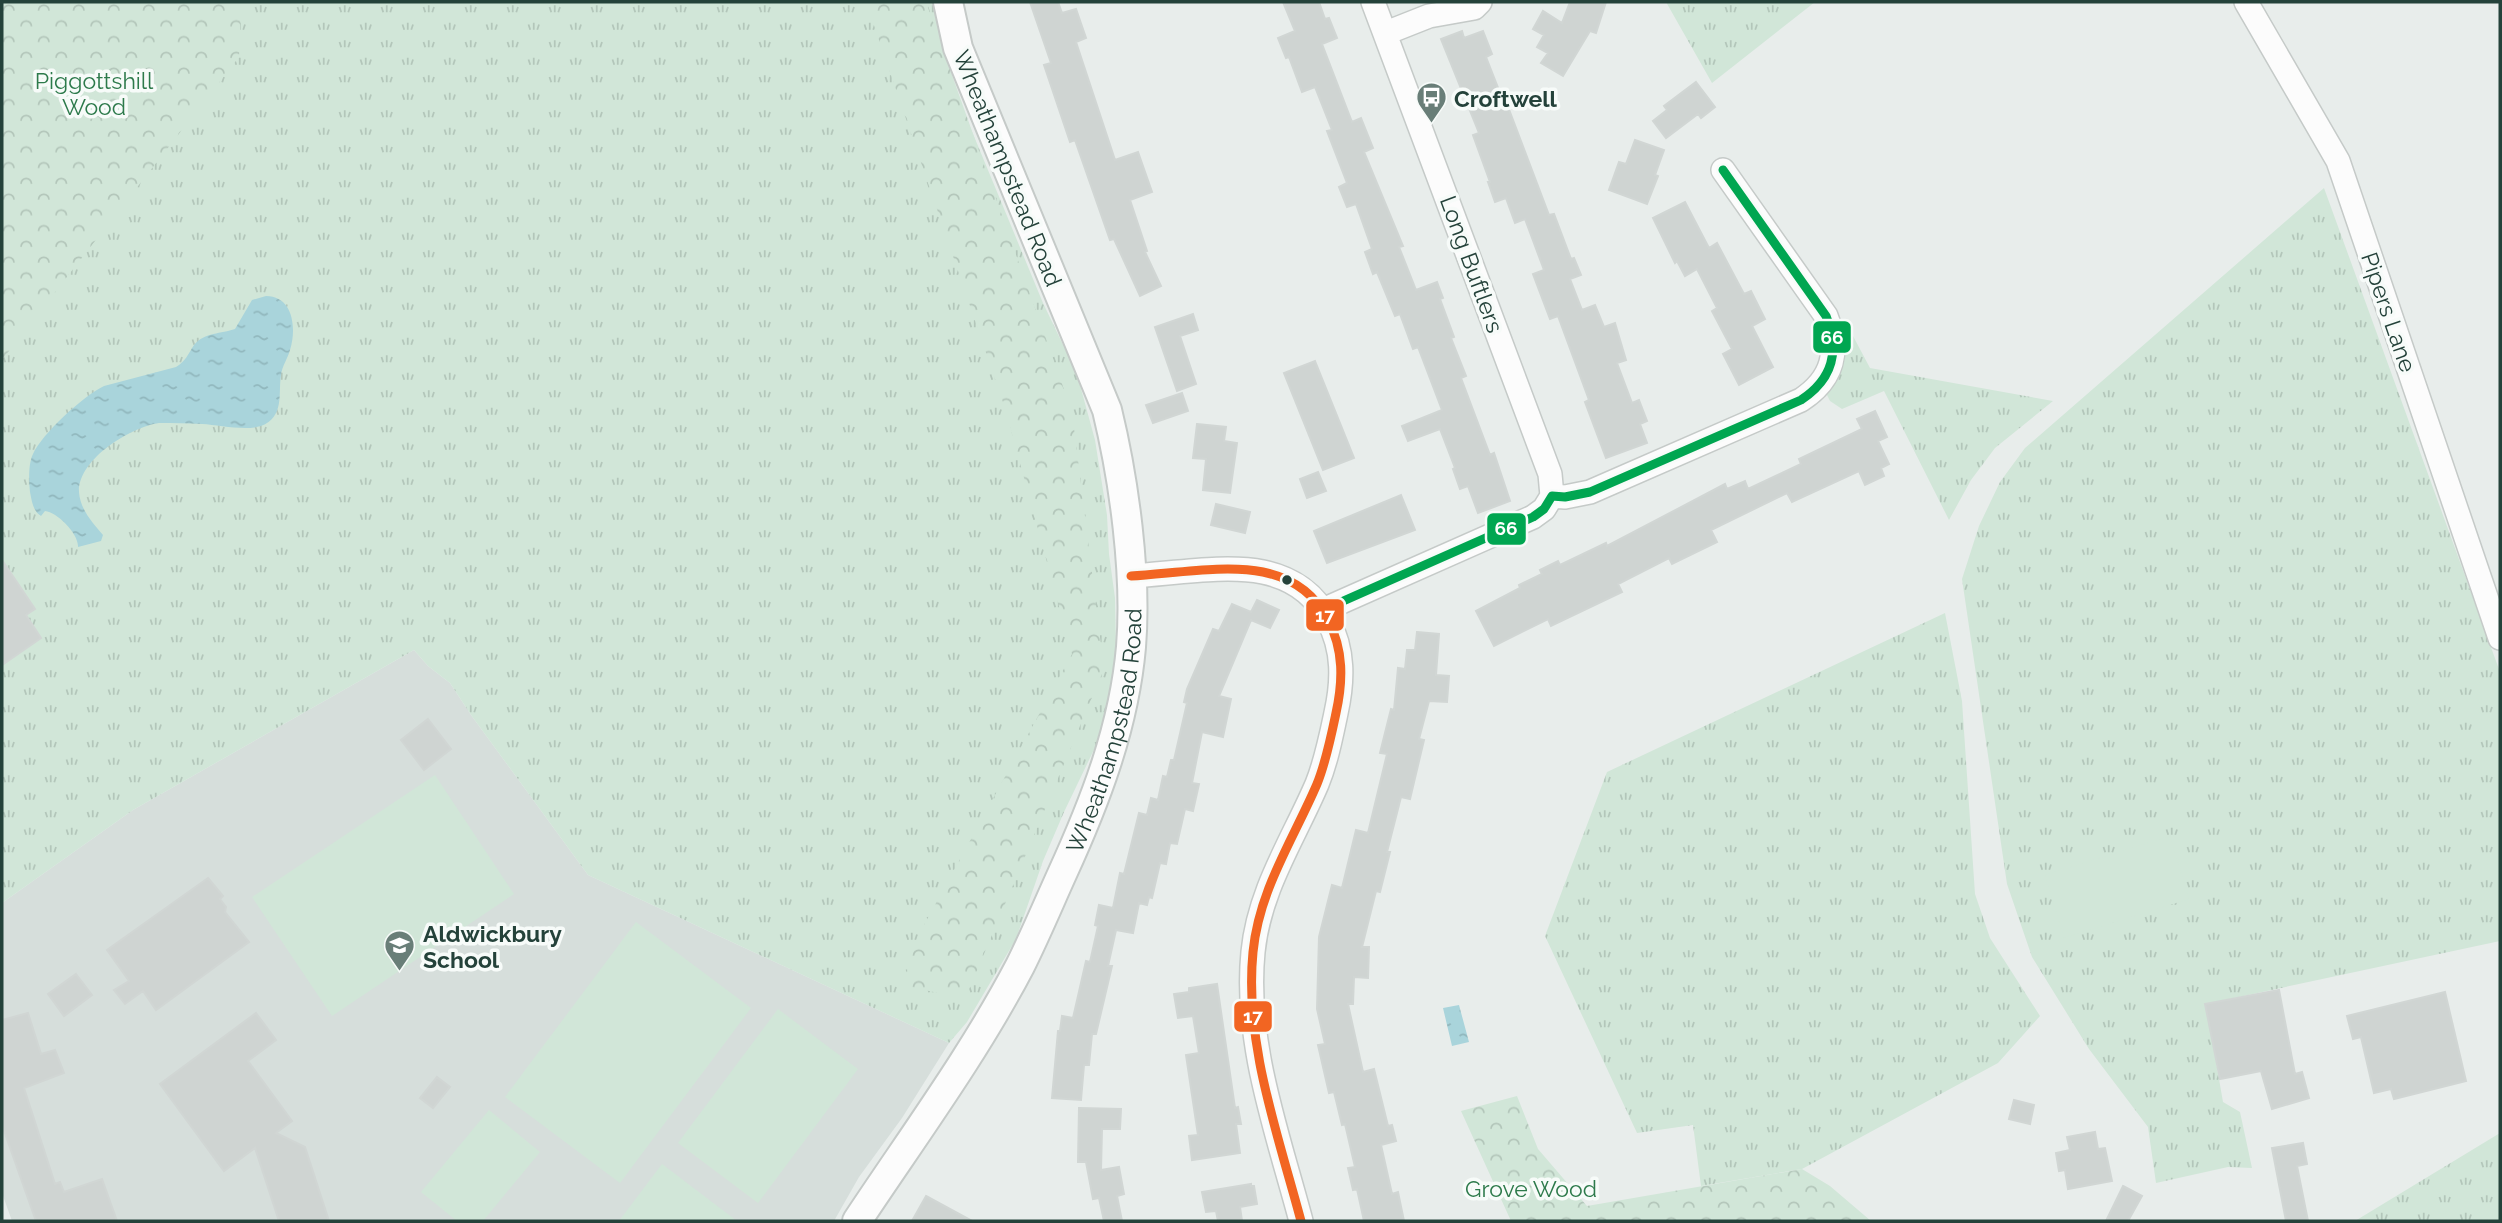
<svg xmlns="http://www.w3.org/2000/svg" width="2502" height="1223" viewBox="0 0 2502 1223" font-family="Raleway,sans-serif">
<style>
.built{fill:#d6dedb}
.grass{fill:url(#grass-tufts)}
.forest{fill:url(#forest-crowns)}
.green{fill:#d1e6d8}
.water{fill:url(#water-ripples)}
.building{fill:#cfd4d2;stroke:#d1d6d4;stroke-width:2}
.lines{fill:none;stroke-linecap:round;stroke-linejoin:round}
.minor-casing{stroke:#c5cac8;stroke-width:26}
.tertiary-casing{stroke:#c5cac8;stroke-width:32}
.minor{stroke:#fcfcfc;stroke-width:23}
.tertiary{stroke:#fcfcfc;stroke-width:28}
.bus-1-casing{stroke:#f7fbf9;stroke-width:14}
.bus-2-casing{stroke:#f7fbf9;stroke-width:14}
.bus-1{stroke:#f26522;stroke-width:9}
.bus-2{stroke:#00a651;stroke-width:9}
.bus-dot{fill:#24423a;stroke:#f7fbf9;stroke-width:2.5}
.labels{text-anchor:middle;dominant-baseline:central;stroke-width:7;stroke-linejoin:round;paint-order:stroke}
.park-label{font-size:23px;fill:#2d7a4b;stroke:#f7fbf9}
.poi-label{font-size:23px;font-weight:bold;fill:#24423a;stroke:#f7fbf9;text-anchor:start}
.street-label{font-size:23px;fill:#24423a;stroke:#f7fbf9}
.line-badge{stroke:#f7fbf9;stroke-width:2.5}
.badge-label{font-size:19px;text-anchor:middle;font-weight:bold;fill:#fff}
</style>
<defs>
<pattern id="grass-tufts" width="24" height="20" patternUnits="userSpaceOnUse" patternTransform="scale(1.75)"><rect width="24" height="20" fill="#d1e6d8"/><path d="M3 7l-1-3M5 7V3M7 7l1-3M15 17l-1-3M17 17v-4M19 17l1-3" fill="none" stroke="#b3c6ba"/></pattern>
<pattern id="forest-crowns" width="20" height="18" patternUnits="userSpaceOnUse" patternTransform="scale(1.75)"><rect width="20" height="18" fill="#d1e6d8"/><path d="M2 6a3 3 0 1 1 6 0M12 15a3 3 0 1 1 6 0" fill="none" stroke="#b3c6ba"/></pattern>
<pattern id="water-ripples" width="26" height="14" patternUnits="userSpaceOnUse" patternTransform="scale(1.75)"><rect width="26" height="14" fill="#a9d4db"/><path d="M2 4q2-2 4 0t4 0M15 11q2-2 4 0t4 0" fill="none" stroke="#91b7bd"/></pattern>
</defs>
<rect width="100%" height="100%" fill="#e8edeb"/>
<!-- built -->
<path class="built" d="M414 650 428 666 450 683 471 715 588 875 949 1043 902 1118 859 1177 834 1221H12L2 1193V903L133 810Z"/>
<!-- grass -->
<path class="grass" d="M2 2H932L954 88 1043 303 1077 374 1095 440 1107 515 1109 554 1115 598 1116 646 1112 691 1102 733 1064 812 1043 861 1016 939 967 1022 949 1043 588 875 471 715 450 683 428 666 414 650 133 810 2 903Z
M1666 2H1815L1712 83Z
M2324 188 2500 672V941L2206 1004 2223 1102 2240 1112 2252 1168 2228 1167 2156 1183 2148 1127 2089 1049 2032 957 2007 884 1962 579 1979 526 2000 482 2025 448Z
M1853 336 1870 368 2053 401 1995 448 1971 480 1949 520 1884 391 1842 409 1830 401 1825 391 1841 337Z
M1945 613 1962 701 1975 894 1990 938 2040 1016 1998 1063 1802 1169 1701 1186 1693 1125 1637 1133 1545 936 1607 772Z
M2500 1133V1221H2355Z"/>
<!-- forest -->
<path class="forest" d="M2 2H241L239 57 2 360Z
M866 2H926L1072 412 1104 669 965 999 902 985 918 936 1072 654 1005 408Z
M1517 1096 1538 1149 1587 1206 1802 1169 1830 1186 1871 1221H1511L1461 1111Z"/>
<!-- green -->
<path class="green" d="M435 775 514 894 332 1016 252 897Z
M2170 836 2189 899 2064 938 2045 875Z
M636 922 751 1008 620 1183 505 1097Z
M778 1009 858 1069 758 1203 678 1143Z
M489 1110 540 1152 483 1221H457L421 1192Z
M662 1164 737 1221H619Z"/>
<!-- water -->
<path class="water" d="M266 296C293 296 297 328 290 350 288 358 282 366 281 375 278 393 285 417 261 426 244 431 219 425 202 424 187 423 173 423 159 423 131 427 78 459 79 492 80 509 92 522 103 535L101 541 78 547C79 534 57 512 45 511L41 516C33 511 32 502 30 492 29 482 28 464 33 454 42 434 83 396 104 386L176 367C186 361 188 354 194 345 205 332 221 334 235 329L252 300Z
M1459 1005 1469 1042 1452 1046 1443 1008Z"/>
<!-- building -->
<path class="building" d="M1030 2H1058L1062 13 1076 9 1086 38 1076 42 1115 160 1138 152 1152 192 1130 200 1147 251 1145 252 1161 286 1140 296 1114 239 1110 240 1075 140 1070 142 1044 65 1051 63Z
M1283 2H1319L1325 19 1329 18 1337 38 1322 44 1352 122 1361 118 1373 148 1364 152 1403 246 1399 247 1416 290 1437 282 1443 298 1440 299 1454 337 1451 338 1466 376 1461 378 1490 455 1494 453 1510 501 1478 513 1468 486 1460 489 1453 469 1455 468 1440 429 1408 441 1402 426 1442 410 1418 347 1413 349 1400 314 1395 316 1377 272 1373 274 1365 252 1372 249 1356 204 1347 207 1339 187 1347 183 1327 131 1332 130 1315 87 1302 92 1289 57 1286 58 1278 38 1295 31Z
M1570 2H1606L1596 33 1590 31 1563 76 1541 63 1548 53 1537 47 1544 35 1533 29 1543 11 1562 23Z
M1462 31 1464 38 1483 31 1492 54 1486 57 1506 108 1508 107 1549 215 1554 214 1571 259 1574 258 1581 275 1570 279 1582 310 1595 305 1604 327 1615 323 1626 360 1617 363 1632 403 1639 400 1647 421 1640 424 1647 443 1606 458 1585 402 1589 400 1558 316 1550 319 1533 274 1544 270 1525 219 1515 223 1506 198 1495 202 1488 182H1490L1473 135 1479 133 1441 39Z
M1696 82 1715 107 1701 118 1698 114 1666 138 1653 121 1667 110 1664 106Z
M1635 140 1664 150 1655 175 1658 176 1647 204 1609 190 1619 162 1626 164Z
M1685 202 1709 248 1717 243 1744 294 1751 291 1765 319 1752 326 1773 367 1739 385 1723 354 1732 349 1712 311 1717 308 1697 269 1685 276 1677 261 1675 263 1653 218Z
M1193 314 1198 330 1180 336 1196 384 1177 391 1155 327Z
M1315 361 1354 458 1323 470 1284 373Z
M1182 393 1188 411 1153 423 1146 405Z
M1875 411 1887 437 1878 441 1889 464 1881 468 1884 476 1865 485 1859 471 1792 502 1787 493 1711 530 1717 542 1672 564 1669 558 1618 584 1622 592 1551 626 1548 619 1494 646 1476 611 1520 588 1519 585 1542 574 1540 570 1558 561 1560 565 1606 543 1607 546 1725 484 1727 489 1745 481 1748 489 1801 464 1799 459 1862 429 1857 419Z
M1197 424 1226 427 1224 441 1237 443 1230 493 1203 490 1206 459 1193 458Z
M1318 472 1326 491 1307 498 1300 479Z
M1401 495 1415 530 1327 563 1314 531Z
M1216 504 1250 512 1245 533 1211 525Z
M2 560 35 609 26 615 41 638 2 665Z
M1257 600 1279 610 1270 628 1251 620 1219 696 1231 699 1223 737 1202 732 1192 783 1199 784 1193 811 1185 809 1177 844 1170 843 1166 864 1160 863 1152 898 1149 897 1147 905 1139 903 1133 933 1116 930 1108 966H1112L1096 1034H1092L1089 1065H1084L1081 1100 1052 1098 1058 1031H1060L1062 1016 1073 1018 1086 961 1090 962 1098 926 1095 925 1099 905 1113 908 1120 873 1124 874 1139 813 1147 815 1151 798 1158 800 1163 776 1167 777 1171 760H1174L1187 703 1184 702 1187 689 1213 629 1219 631 1232 604 1251 612Z
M1417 632 1439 634 1436 675 1449 676 1447 702 1429 701 1419 739 1424 740 1410 799 1401 797 1387 852H1390L1380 892 1376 891 1362 947H1369L1368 978 1354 977 1353 1004H1348L1363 1072 1374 1069 1388 1126 1392 1125 1396 1141 1381 1145 1392 1194 1398 1192 1404 1221H1364L1357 1189 1353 1190 1348 1168 1355 1167 1345 1124 1342 1125 1334 1092 1329 1093 1318 1045 1325 1044 1317 1009 1319 937 1332 885 1342 888 1356 830 1368 833 1387 754 1380 753 1391 709 1394 710 1398 668 1405 669 1407 650H1415Z
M428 719 451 749 424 770 401 740Z
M208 878 223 896 220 899 226 907 225 912 249 942 156 1010 143 991 125 1004 114 990 129 981 107 950Z
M76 974 92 995 64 1016 48 994Z
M1217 984 1235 1108 1238 1107 1241 1124H1236L1240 1153 1192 1160 1189 1136 1198 1135 1186 1055 1199 1053 1193 1016 1178 1018 1174 994 1189 992V988Z
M2279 990 2295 1074 2302 1072 2309 1098 2272 1109 2261 1071 2220 1079 2205 1004Z
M2445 992 2466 1081 2394 1099 2391 1089 2374 1093 2361 1037 2353 1039 2347 1016Z
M28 1013 41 1054 55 1050 64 1073 24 1088 55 1184 60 1182 64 1192 102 1179 117 1221H36L2 1125V1020Z
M256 1013 276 1040 248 1061 292 1121 276 1133 305 1147 329 1221H279L255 1148 224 1171 160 1084Z
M437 1077 450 1087 433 1108 420 1098Z
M2014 1100 2034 1105 2030 1124 2009 1119Z
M1079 1108 1121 1109 1120 1129H1102L1101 1170 1119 1167 1124 1194 1117 1196 1122 1221H1104L1099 1198 1093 1199 1086 1162H1078Z
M2095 1132 2098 1149 2105 1148 2112 1181 2068 1189 2065 1170 2059 1171 2056 1153 2070 1150 2067 1137Z
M2303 1143 2307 1164 2297 1166 2308 1221H2286L2272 1148Z
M1251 1184V1186H1254L1257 1204 1240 1207 1242 1221H1218L1216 1211 1206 1212 1202 1192Z
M2123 1186 2142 1196 2128 1221H2106Z
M926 1196 972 1221H912Z"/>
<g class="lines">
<defs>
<path id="minor" d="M1373 2 1550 474 1552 496
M2246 2 2338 161 2500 638
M1386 33 1429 16 1474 8 1480 2
M1131 576C1170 574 1225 564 1263 572 1292 578 1315 594 1328 620 1344 650 1343 681 1336 713 1331 737 1326 762 1317 784 1293 840 1259 890 1253 952 1244 1043 1278 1134 1301 1221
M1323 610 1533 517 1544 509 1552 496 1565 497 1590 492 1801 400C1833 379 1840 351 1826 316L1723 170"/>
<g id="tertiary">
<path id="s1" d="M857 1221C912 1138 974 1054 1020 966 1035 936 1048 905 1062 874 1095 802 1124 727 1131 647 1137 574 1124 480 1107 410L958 48 948 2"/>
</g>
</defs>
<!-- minor casing -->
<use href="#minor" class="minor-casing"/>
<!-- tertiary casing -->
<use href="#tertiary" class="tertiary-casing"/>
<!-- minor -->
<use href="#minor" class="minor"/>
<!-- tertiary -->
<use href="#tertiary" class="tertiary"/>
<defs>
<path id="bus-1" d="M1131 576C1170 574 1225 564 1263 572 1292 578 1315 594 1328 620 1344 650 1343 681 1336 713 1331 737 1326 762 1317 784 1293 840 1259 890 1253 952 1244 1043 1278 1134 1301 1221"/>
<path id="bus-2" d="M1323 610 1533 517 1544 509 1552 496 1565 497 1590 492 1801 400C1833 379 1840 351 1826 316L1723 170"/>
</defs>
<!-- bus-1 casing -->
<use href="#bus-1" class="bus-1-casing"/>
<!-- bus-2 casing -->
<use href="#bus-2" class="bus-2-casing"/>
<!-- bus-1 -->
<use href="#bus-1" class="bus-1"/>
<!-- bus-2 -->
<use href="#bus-2" class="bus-2"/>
</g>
<!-- icons -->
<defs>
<symbol id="bus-pin" viewBox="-11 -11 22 30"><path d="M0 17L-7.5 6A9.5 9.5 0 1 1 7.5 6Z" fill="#697e78" stroke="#f7fbf9"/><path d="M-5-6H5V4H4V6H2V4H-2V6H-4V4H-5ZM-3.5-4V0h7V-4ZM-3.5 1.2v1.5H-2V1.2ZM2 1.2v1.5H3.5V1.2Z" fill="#fff"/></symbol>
<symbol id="school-pin" viewBox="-11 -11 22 30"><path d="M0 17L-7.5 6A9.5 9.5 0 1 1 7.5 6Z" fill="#697e78" stroke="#f7fbf9"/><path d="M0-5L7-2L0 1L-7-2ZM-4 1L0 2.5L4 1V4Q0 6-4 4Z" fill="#fff"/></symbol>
</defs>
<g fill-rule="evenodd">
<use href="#bus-pin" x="1414" y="80" width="35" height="47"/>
<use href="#school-pin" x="382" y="928" width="35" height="47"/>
</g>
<!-- markers -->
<circle class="bus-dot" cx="1287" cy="580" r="6"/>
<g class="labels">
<!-- park labels -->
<g class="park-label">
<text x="94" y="80">Piggottshill<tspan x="94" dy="26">Wood</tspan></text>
<text x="1531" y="1188">Grove Wood</text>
</g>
<!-- poi labels -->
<g class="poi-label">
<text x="1454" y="98">Croftwell</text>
<text x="423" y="933">Aldwickbury<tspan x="423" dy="26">School</tspan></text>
</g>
<!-- street labels -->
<g class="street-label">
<text transform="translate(1008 168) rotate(68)">Wheathampstead Road</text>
<text transform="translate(1472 264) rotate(70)">Long Buftlers</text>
<text transform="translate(2389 312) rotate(71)">Pipers Lane</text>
<text stroke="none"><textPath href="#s1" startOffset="555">Wheathampstead Road</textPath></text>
</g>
</g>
<g class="line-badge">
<rect x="1812" y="320" width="40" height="34" rx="7" fill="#00a651"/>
<rect x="1486" y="512" width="41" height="34" rx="7" fill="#00a651"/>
<rect x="1305" y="598" width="40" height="34" rx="7" fill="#f26522"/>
<rect x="1233" y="1000" width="40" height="33" rx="7" fill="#f26522"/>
</g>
<g class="badge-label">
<text x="1832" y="344">66</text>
<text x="1506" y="535">66</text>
<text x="1325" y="622">17</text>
<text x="1253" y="1023">17</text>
</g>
<!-- border -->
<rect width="2502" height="1223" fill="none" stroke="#24423a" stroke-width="7"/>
</svg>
